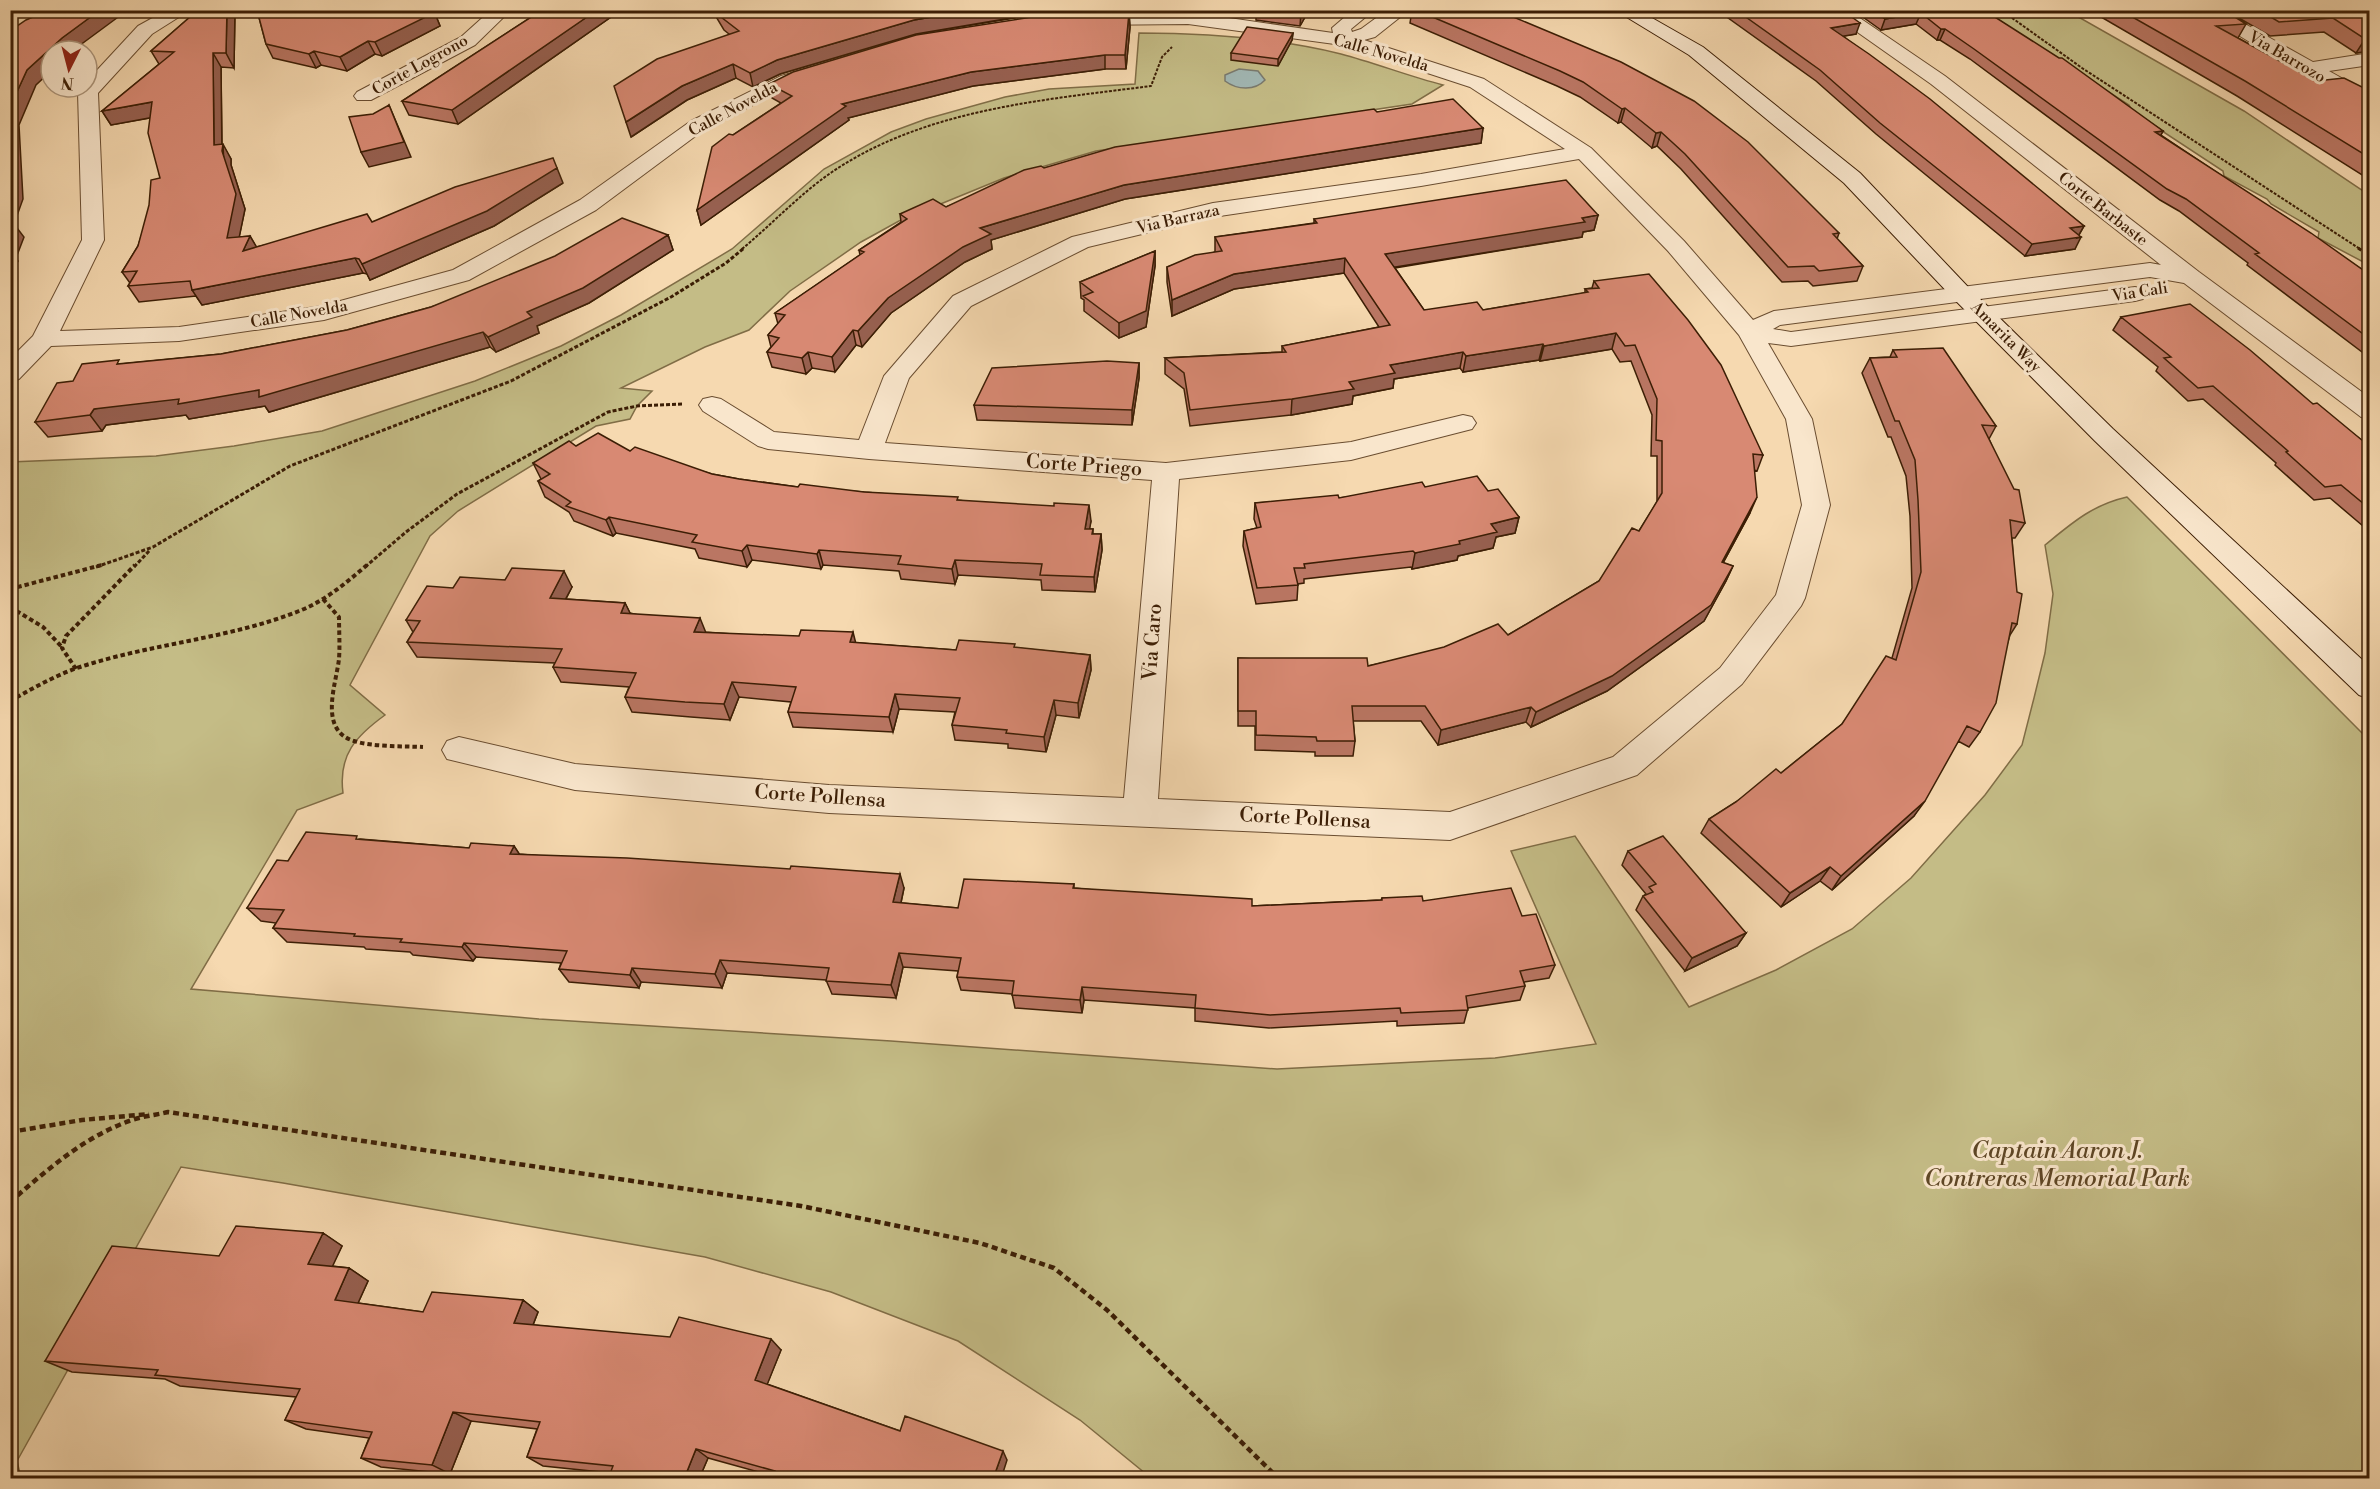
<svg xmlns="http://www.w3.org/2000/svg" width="2380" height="1489" viewBox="0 0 2380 1489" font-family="'Libre Bodoni',serif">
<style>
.green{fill:#c4bc86;stroke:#806d46;stroke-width:1.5}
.water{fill:#a1b8b5;stroke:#797a6f;stroke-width:1.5}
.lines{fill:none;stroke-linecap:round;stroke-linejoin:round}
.street-casing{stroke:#6a4d30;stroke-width:2}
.secondary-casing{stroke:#3c1e05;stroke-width:2}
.path-far3{stroke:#3c1e05;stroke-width:2;stroke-dasharray:3 1.5;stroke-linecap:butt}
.path-far2{stroke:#3c1e05;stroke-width:3;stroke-dasharray:4 2;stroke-linecap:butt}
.path-far1{stroke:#3c1e05;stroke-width:4;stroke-dasharray:4.5 3;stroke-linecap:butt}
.path{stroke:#3c1e05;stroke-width:4.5;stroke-dasharray:6 4;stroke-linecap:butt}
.street{fill:#f9e6cc;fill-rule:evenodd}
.secondary{fill:#f9e6cc;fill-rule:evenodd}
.wall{fill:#ba7663;stroke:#3c1e05;stroke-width:1.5}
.shaded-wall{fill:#976050;stroke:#3c1e05;stroke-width:1.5}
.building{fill:#d88973;stroke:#3c1e05;stroke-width:1.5}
.labels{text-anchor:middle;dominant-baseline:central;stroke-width:6;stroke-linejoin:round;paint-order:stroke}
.far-street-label{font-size:16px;fill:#3c1e05;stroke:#f9e6cc}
.street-label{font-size:20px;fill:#3c1e05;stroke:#f9e6cc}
.near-park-label{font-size:24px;font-style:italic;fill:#5e4625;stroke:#f9e6cc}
</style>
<rect width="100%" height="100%" fill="#f6d9b0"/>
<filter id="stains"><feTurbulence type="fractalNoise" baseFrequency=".00333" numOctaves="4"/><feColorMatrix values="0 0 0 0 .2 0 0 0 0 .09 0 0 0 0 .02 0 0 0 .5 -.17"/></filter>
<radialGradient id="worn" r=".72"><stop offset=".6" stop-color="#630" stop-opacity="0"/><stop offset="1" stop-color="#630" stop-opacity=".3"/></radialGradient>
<!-- green -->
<path class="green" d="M1984 11H2068L2244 111 2369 195V265L2318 238 2319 232 2271 204 2267 199 2224 176 2223 171 2133 112 2129 105Z
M1139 33C1206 33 1276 38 1341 54 1375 63 1408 76 1443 85L1412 104 1096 151 1004 178 899 221 861 242 790 291 749 330 705 347 621 388 652 391 637 406 630 419 596 426 458 511 430 536 350 685 385 715C356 736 338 755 343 793L297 810 191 989 539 1019 891 1041 1277 1069 1495 1058 1596 1044 1511 851 1575 836 1689 1007 1776 970 1852 929 1911 878 1985 795 2022 745 2034 698 2045 653 2053 594 2045 545C2072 523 2092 505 2127 497L2369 740V1478H1151L1080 1420 958 1341 831 1292 705 1257 283 1183 181 1167 17 1461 21 1478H11L10 462 156 456 234 446 322 431 475 381 561 346 621 315 732 249 824 169 891 132 926 119 1005 97 1049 89 1135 84Z"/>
<!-- water -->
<path class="water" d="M1239 69 1258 71 1265 80C1255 91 1237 90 1225 81V75Z"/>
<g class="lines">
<defs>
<path id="street" d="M167 10H190L152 34 98 93 104 240 60 331 179 327 322 306 453 270 580 200 691 121 781 76 813 67 820 69 823 73 820 77 795 84 705 129 596 210 469 280 324 320 179 341 51 346 19 379 10 382V359L33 336 82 240 78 92 82 87H87V81L138 26Z
M491 10H511L475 45 371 100H357L354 96 357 92 461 37Z
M1353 10H1374L1351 29 1352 32 1361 29 1387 10H1409L1375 37 1364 40 1484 79 1591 148 1684 241 1753 320 1774 311 2150 263 2161 265 1931 84 1826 10H1848L1945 76 2199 272 2370 398V419L2361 417 2184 283 2150 277 1780 325 1773 329 1791 332 2135 287 2143 289 2147 294 2143 299 2135 301 1791 346 1768 343 1812 419 1830 505 1805 598 1801 606 1742 684 1637 775 1450 840 829 813 575 790 447 759 442 750 447 741 459 737 575 764 829 785 1124 798 1152 480 869 459 768 449 758 446 703 411 699 405 703 399 712 397 721 399 774 432 859 440 884 376 953 296 1072 237 1213 203 1421 174 1565 149 1470 87 1342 45 1188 24 1086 25 1079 23 1077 19 1079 15 1086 13 1188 12 1333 33 1332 28ZM1579 159 1668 251 1739 335 1786 419 1802 505 1776 595 1720 668 1613 757 1450 812 1158 799 1179 479 1351 460 1472 429 1476 423 1472 417 1463 415 1351 442 1166 463 885 443 909 378 971 306 1088 247 1213 217 1421 186Z
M2197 10H2220L2313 62 2370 53V65L2329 71 2370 94V109L2301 73Z"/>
<path id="secondary" d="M1615 10H1638L1703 47 1860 173 1969 288 2113 429 2370 667V699L2359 695 2095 441 1953 298 1844 183 1689 55Z"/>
</defs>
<!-- street casing -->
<use href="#street" class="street-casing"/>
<!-- secondary casing -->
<use href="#secondary" class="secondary-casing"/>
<!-- path-far3 -->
<path class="path-far3" d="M2001 10 2082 68 2360 249
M742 249C772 224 800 194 832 172 925 109 1043 100 1151 86L1162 57 1172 47"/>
<!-- path-far2 -->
<path class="path-far2" d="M2358 248 2370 256
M96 567 153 547 290 466 511 381 671 297 726 263 744 248
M134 567 150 550
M365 567 406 532 457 494 608 412 637 406 683 404"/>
<!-- path-far1 -->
<path class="path-far1" d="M10 589 102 565
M323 599 339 617C339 631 340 645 339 659 336 685 318 730 354 741 372 747 403 746 423 747
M10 607 43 627 62 647
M76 669 62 648 66 636 135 565
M10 701C37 686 63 671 93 663 160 643 234 637 299 611 325 601 346 583 367 565"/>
<!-- path -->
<path class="path" d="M10 1132 82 1120 149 1114
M10 1202C47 1170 85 1136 132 1120 144 1116 156 1115 168 1112L801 1206 980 1243 1054 1268 1107 1310 1278 1478"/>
<!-- street -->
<use href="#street" class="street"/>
<!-- secondary -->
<use href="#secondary" class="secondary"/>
</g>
<!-- wall -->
<path class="wall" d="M198 10H235L234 68 221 67 222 144 231 159V165L245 209 239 237 250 236 256 247 372 222 563 183 494 226 370 280 367 274 363 273 202 305 196 296 139 302 128 286 130 283 122 272 138 246 160 178 150 118 111 125 102 111 159 64 151 51Z
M257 10H445L436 16 440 26 382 56 375 54 347 71 321 65 316 68 273 58 266 44Z
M542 10H621L458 124 409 115 402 101Z
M712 10H1093L1059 11 916 34 780 74 753 87 736 78 687 100 631 137 729 34 724 30Z
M1256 10H1309L1300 26 1256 20Z
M1412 10H1492L1839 233 1837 239 1863 266 1857 281 1813 286 1808 281 1782 282 1681 169 1657 146 1652 148 1621 122 1618 123 1580 97 1557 86 1410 23Z
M1717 10H1842L1856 34 1843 36 2084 226 2079 235 2075 249 2025 256 1876 134 1816 81Z
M1853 10H1984L2163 131 2161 135 2370 275V358L2247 265 2248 263 2179 211 2160 200 1970 59 1940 40H1937L1916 24 1881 30Z
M2089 10H2224L2246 24 2238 38 2316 81 2366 89 2370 85V180L2237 96Z
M2225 10H2370V51L2356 53 2324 32 2270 36Z
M1129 13 1130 27 1126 69H1105L973 86 848 118 849 120 701 225 697 210 733 135 781 103 772 98 769 84Z
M1293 33 1292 40 1278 66 1231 60V53Z
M1377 112 1483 128 1481 143 1125 199 991 240 992 249 965 262 891 313 862 347 856 345 835 372 812 368 806 374 772 367 767 352 771 347 768 335 778 324 775 313 860 255 859 250 901 222 900 214 946 207 1044 168Z
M1598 215 1594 230 1583 232 1582 237 1395 268 1424 310H1483L1585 293V289L1592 288 1594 281 1763 455 1757 471 1754 470 1750 513 1723 563 1733 566 1726 581 1704 621 1607 691 1531 727 1526 722 1438 745 1421 721H1353L1355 741 1353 756H1315V752L1255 750V726H1238V658L1368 666 1508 635 1599 581 1639 531 1657 502V456H1651L1652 415 1631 361 1620 362 1612 349 1540 361 1539 360 1463 372 1460 368 1394 379 1393 388 1353 396 1352 404 1291 415 1190 426 1184 389 1165 374V358L1282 352V346L1379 327 1344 273 1234 289 1172 316 1167 282V267L1215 252V237L1314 223V219Z
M668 235 673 250 589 303 537 326 539 333 496 352 490 347 269 412 265 406 189 419 186 415 106 425 102 431 48 437 35 422 121 364 221 354 347 330 431 307Z
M1155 251V266L1146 327 1119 338 1084 311V300L1081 298 1080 282Z
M2121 317 2313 404 2363 441 2370 442V532L2330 498 2314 500 2275 465 2276 463 2203 399 2188 401 2156 371 2158 367 2113 330Z
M1893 350 1996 426 1989 439 2025 523 2015 538H2012L2017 624 2010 635 1980 732 1969 747 1958 741 1914 816 1832 890 1820 881 1781 907 1701 833 1709 819 1781 773 1842 724 1892 658 1912 588 1910 516 1906 476 1891 437H1888L1862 373 1870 358 1890 357Z
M1139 363V378L1132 425 977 420 974 405Z
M576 446 630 451 712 474 739 479 798 487 864 492 958 500 1091 521 1089 529H1093V534H1101L1102 550 1095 592 1042 590 1041 580 958 575 955 584 901 579 899 571 823 565 821 569 752 560 747 567 699 558 695 549 616 533 613 536 574 521 569 512 545 497 538 481 541 479 533 463Z
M1425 487 1488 491 1519 517 1515 533 1496 537 1493 548 1458 556 1457 560 1412 569 1411 567 1304 579V583L1298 584 1297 600 1256 604 1243 546 1244 531 1257 528 1254 519 1255 503 1339 498Z
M505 580 572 587 566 599 625 603 630 613 705 632 956 650 1016 648 1090 655 1091 670 1079 718 1056 715 1046 752 1008 748V744L955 740 952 725 955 712 899 709 893 732 793 727 788 712 791 702 739 697 730 720 691 717 632 712 625 697 629 687 561 682 553 667 555 663 417 657 407 642 413 632 406 620 453 588Z
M360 839 469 848 514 846 519 854 904 888 901 903 958 908 1074 884V888L1252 906 1381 900 1382 898 1423 901 1522 916 1555 965 1549 978 1524 982 1525 986 1520 1000 1468 1008 1464 1023 1397 1026V1021L1269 1028 1195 1021V1008L1084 1000 1082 1013 1015 1008 1012 994 961 990 957 977 958 971 903 967 896 998 832 994 826 980 727 973 722 988 641 982 639 988 569 982 559 969 561 963 476 957 473 961 413 955 410 952 366 949 364 947 287 942 273 928 276 923 261 921 247 908 288 861Z
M1628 851 1746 933 1737 946 1685 971 1636 910 1643 896 1646 894 1622 865Z
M323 1233 342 1246 332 1266 349 1268 368 1281 358 1303 423 1312 523 1300 538 1312 533 1325 781 1350 767 1384 900 1431 1007 1460 773 1476 708 1458 699 1479H608L610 1473 543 1466 527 1457 537 1429 471 1421 450 1474 381 1467 361 1458 369 1438 306 1429 285 1420 296 1397 180 1386 165 1379 72 1372 45 1361 219 1256Z"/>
<!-- shaded-wall -->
<path class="shaded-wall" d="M100 10H128L125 12 72 51H51V71L36 85 19 125 23 199 14 224 24 237 16 258 18 261 10 276V107L27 70 62 38Z
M227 10H235L234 68 226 53Z
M418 10H445L436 16 440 26 382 56 375 42Z
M597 10H621L458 124 452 110Z
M973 10H1059L916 34 780 74 753 87 750 73 777 60 914 20Z
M1302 10H1309L1300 26 1301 12Z
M1129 13 1130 27 1126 69 1125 55Z
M1921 13 1916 24 1881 30 1885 19Z
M1860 23 1856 34 1827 39 1831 28Z
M1941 29H1945L1940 40H1937Z
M1293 33 1292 40 1278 66V59Z
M2370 38V51L2356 53 2365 39Z
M368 41 375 54 347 71 340 57Z
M314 51 321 65 316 68 309 54Z
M213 53 221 67 222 160 214 145Z
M1105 55V69L973 86 848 118 849 120 701 225 697 210 842 104 971 72Z
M733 64 736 78 687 100 631 137 626 122 682 86Z
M152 102 160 116 111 125 102 111Z
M389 105 411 157 369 167 361 152Z
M1625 108 1621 122 1618 123 1622 109Z
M1483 128 1481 143 1125 199 991 240 992 249 965 262 891 313 862 347 858 331 888 298 980 228 1124 185Z
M2163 131 2157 142 2155 132Z
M1661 132 1657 146 1652 148 1656 133Z
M223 144 231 159V165L245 209 236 253 227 238Z
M557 168 563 183 494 226 370 280 362 264Z
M1598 215 1594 230 1583 232 1582 237 1383 269 1385 254Z
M2084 226 2077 238 2081 237 2075 249 2025 256 2032 244 2070 228Z
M668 235 673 250 589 303 537 326 539 333 496 352 488 337 527 312Z
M250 236 259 251H243Z
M1155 251V266L1146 327 1119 338V323Z
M355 258 363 273 202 305 192 290Z
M1345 258 1344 273 1234 289 1172 316V300L1234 274Z
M853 330 856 345 835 372 832 357Z
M483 332 490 347 269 412 265 406 189 419 186 415 106 425 102 431 90 415 94 409Z
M1616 333 1612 349 1540 361 1544 346Z
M1543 344 1539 360 1463 372 1466 356Z
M808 352 812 368 806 374 802 358Z
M1463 352 1460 368 1394 379 1393 388 1353 396 1352 404 1291 415 1292 399 1349 382 1390 365Z
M1139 363V378L1132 425V410Z
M1757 497 1750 513 1715 578 1722 562Z
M1089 505 1091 521 1087 545 1085 529Z
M609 517 616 533 613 536 606 520Z
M1519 517 1515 533 1496 537 1493 548 1458 556 1457 560 1412 569 1415 553 1459 541 1491 524Z
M1101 534 1102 550 1095 592 1094 577Z
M747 545 752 560 747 567 742 551Z
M819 550 823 565 821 569 817 554Z
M955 560 958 575 955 584 952 569Z
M1733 566 1726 581 1704 621 1607 691 1531 727 1536 712Z
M564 571 572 587 558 613 550 598Z
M625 603 633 619 621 613Z
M700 618 706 633 694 632Z
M853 632 857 648 850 642Z
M1090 655 1091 670 1079 718 1078 703Z
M732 682 739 697 730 720 724 704Z
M895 694 899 709 893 732 889 717Z
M1054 700 1056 715 1046 752 1044 737Z
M1531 707 1526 722 1438 745 1441 730Z
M1925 801 1914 816 1832 890 1841 876Z
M514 846 524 861 510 854Z
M1830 867 1820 881 1781 907 1790 893Z
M900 874 904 888 898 916 893 902Z
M1746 933 1737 946 1685 971 1692 958Z
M464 943 476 957 473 961 462 947Z
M899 953 903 967 896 998 891 985Z
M720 960 727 973 722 988 715 974Z
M632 968 641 982 639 988 630 975Z
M1082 987 1084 1000 1082 1013 1080 1000Z
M323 1233 342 1246 328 1276 308 1264Z
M349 1268 368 1281 354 1312 335 1300Z
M523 1300 538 1312 529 1335 514 1323Z
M771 1339 781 1350 765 1390 755 1380Z
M453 1412 471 1421 450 1474 432 1465Z
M696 1449 708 1458 699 1479H684Z
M1003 1451 1007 1460 1001 1479H993Z"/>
<!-- building -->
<path class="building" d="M49 10H100L62 38 27 70 10 107V31L26 20Z
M198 10H227L226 53H213L214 145 223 144 222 151 236 194 227 238 250 236 243 251 367 214 372 222 455 187 553 158 557 168 487 211 362 264 359 259 355 258 192 290 190 281 128 286 137 271 122 272 138 246 149 205 151 180 160 178 148 133 152 102 102 111 174 52 151 51Z
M257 10H424L434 13 375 42 368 41 340 57 314 51 309 54 266 44Z
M542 10H597L452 110 402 101Z
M717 10H973L914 20 777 60 750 73 733 64 682 86 626 122 614 86 657 59 739 31 721 17Z
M1416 10H1492L1511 16 1621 62 1694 101 1748 142 1839 233 1833 234 1863 266 1819 271 1814 266 1788 267 1685 154 1661 132 1656 133 1625 108 1622 109 1583 82 1560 71Z
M1736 10H1842L1860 23 1831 28 1869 54 1930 99 2084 226 2070 228 2081 237 2032 244 1880 123 1820 70Z
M1872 10H1984L2059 58H2062L2163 131 2155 132 2311 233 2370 275V339L2255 254 2259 253 2186 199 2167 189 1974 49 1945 29H1941L1921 13 1885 19Z
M2120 10H2224L2246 24 2216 26 2316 81 2344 78 2370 91V158L2245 81Z
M2259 10H2370V38L2365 39 2333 18 2279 22Z
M1058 13H1129L1125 55H1105L971 72 842 104 846 106 697 210 712 147 729 134 733 135 792 96 769 84 793 72 916 35Z
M1247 27 1293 33 1278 59 1231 53Z
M1453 99 1483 128 1124 185 980 228 991 234 963 247 888 298 858 331 853 330 832 357 808 352 802 358 767 352 779 338 768 335 785 315 775 313 864 252 859 250 907 219 900 214 933 199 946 207 1024 170 1041 166 1044 168 1115 147 1374 109 1377 112Z
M389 105 404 142 361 152 349 117 373 114Z
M10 151 12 184 10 189Z
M1566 180 1598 215 1582 218 1585 222 1385 254 1424 310 1477 302 1483 310 1588 292 1585 289 1599 288 1594 281 1649 274 1688 320 1721 365 1763 455 1753 454 1757 497 1722 562 1733 566 1711 605 1612 676 1536 712 1531 707 1441 730 1425 706H1352L1355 741H1317L1316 737 1256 735V711H1238V658H1367L1368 666 1444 647 1498 624 1508 635 1599 581 1632 528 1639 531 1662 493V441L1656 440 1657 399 1635 345 1625 346 1616 333 1544 346 1543 344 1466 356 1463 352 1390 365 1395 373 1349 382 1354 389 1292 399 1190 410 1184 373 1165 358 1286 352 1282 346 1390 325 1345 258 1234 274 1172 300 1167 267 1195 255 1222 251 1215 237 1317 223 1314 219Z
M622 218 668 235 583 288 527 312 532 317 488 337 483 332 259 397V390L178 404 179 399 94 409 90 415 35 422 57 383 73 381 82 364 119 360 117 364 221 354 347 330 395 317 431 307 555 256Z
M1155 251 1146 311 1119 323 1083 296 1093 292 1080 282Z
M2190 304 2250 350 2313 404 2317 403 2363 441 2367 440 2370 442V509L2341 485 2325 487 2286 452 2288 451 2213 386 2198 388 2164 358 2171 357 2121 317Z
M1943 348 1996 426 1982 425 2014 489 2019 490 2025 523 2010 520 2017 592 2022 594 2017 624 2012 623 1996 703 1980 732 1967 726 1925 801 1841 876 1830 867 1790 893 1709 819 1736 802 1776 769 1781 773 1842 724 1886 656 1896 660 1921 572 1918 500 1915 460 1899 421H1895L1870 358 1897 357 1893 350Z
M1107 361 1139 363 1132 410 974 405 992 368Z
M598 433 630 451 635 447 712 474 739 479 798 487 800 484 864 492 958 497 957 500 1054 506V503L1089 505 1085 529H1093L1092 534H1101L1094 577 1040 575 1042 564 955 560 952 569 898 564 901 556 819 550 817 554 747 545 742 551 692 542 697 535 609 517 606 520 566 506 571 502 538 481 550 474 533 463 569 441 576 446Z
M1477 476 1488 491 1498 489 1519 517 1491 524 1497 532 1459 541 1460 544 1415 553 1413 551 1304 564 1305 568H1294L1298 585 1257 588 1244 531 1261 527 1255 503 1338 495 1339 498 1422 482 1425 487Z
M512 568 564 571 550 598 625 603 621 613 700 618 694 632 799 636 801 630 853 632 850 642 956 650 959 640 1015 644 1014 647 1090 655 1078 703 1054 700 1044 737 1006 733 1007 730 952 725 960 698 895 694 889 717 788 712 796 687 732 682 724 704 685 702 625 697 636 673 553 667 562 649 407 642 420 621 406 620 427 586 453 588 460 577 505 580Z
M306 832 357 836 356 839 469 848 471 843 514 846 510 854 627 858 790 869 791 866 900 874 893 902 958 908 964 879 1074 884 1073 888 1252 899V906L1382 900V898L1422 896 1423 901 1511 888 1522 916 1536 914 1555 965 1520 971 1525 986 1466 996 1468 1010 1401 1013 1400 1008 1270 1015 1195 1008 1196 995 1082 987 1080 1000 1012 995 1014 981 957 977 961 958 899 953 891 985 826 981 829 968 720 960 715 974 632 968 630 975 559 969 567 951 464 943 462 947 400 942 402 939 354 936 355 934 273 928 284 910 247 908 277 860 288 861Z
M1663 836 1746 933 1692 958 1643 896 1653 892 1649 887 1656 884 1628 851Z
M236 1226 323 1233 308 1264 349 1268 335 1300 423 1312 432 1292 523 1300 514 1323 670 1337 679 1317 771 1339 755 1380 900 1431 905 1416 1003 1451 993 1479H772L775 1471 696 1449 684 1479H608L613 1466 527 1457 540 1422 453 1412 432 1465 361 1458 372 1432 285 1420 300 1389 155 1375 158 1370 45 1361 112 1246 219 1256Z"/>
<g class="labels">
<!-- far-street labels -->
<g class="far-street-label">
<text transform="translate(1381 53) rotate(16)">Calle Novelda</text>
<text transform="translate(2287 57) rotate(30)">Via Barrozo</text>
<text transform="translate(420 65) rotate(-29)">Corte Logrono</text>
<text transform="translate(733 109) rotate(-28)">Calle Novelda</text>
<text transform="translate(2103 209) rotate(38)">Corte Barbaste</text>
<text transform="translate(1178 219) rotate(-13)">Via Barraza</text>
<text transform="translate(2140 292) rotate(-9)">Via Cali</text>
<text transform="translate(299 314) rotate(-10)">Calle Novelda</text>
<text transform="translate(2006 337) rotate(45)">Amarita Way</text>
</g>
<!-- street labels -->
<g class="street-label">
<text transform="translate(1084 466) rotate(4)">Corte Priego</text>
<text transform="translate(1153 642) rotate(-86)">Via Caro</text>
<text transform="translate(820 797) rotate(4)">Corte Pollensa</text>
<text transform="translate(1305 819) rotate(3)">Corte Pollensa</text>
</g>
<!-- near-park labels -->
<g class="near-park-label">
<text x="2057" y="1151">Captain Aaron J.<tspan x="2057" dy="28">Contreras Memorial Park</tspan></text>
</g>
</g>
<!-- margin -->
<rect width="2380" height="1489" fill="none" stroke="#f6d9b0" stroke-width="36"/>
<rect x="12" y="12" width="2356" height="1465" fill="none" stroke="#3c1e05" stroke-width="3"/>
<rect x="18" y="18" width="2344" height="1453" fill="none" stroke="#3c1e05" stroke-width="1.5"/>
<!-- north arrow -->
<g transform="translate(69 69) rotate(186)"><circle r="28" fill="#f9e6cc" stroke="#ad967c" stroke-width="1.5"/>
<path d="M0-4.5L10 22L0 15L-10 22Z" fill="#8f2418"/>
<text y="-9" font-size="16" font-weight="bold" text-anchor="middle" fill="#3c1e05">N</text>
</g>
<rect width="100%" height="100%" filter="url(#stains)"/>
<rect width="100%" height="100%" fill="url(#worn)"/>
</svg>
